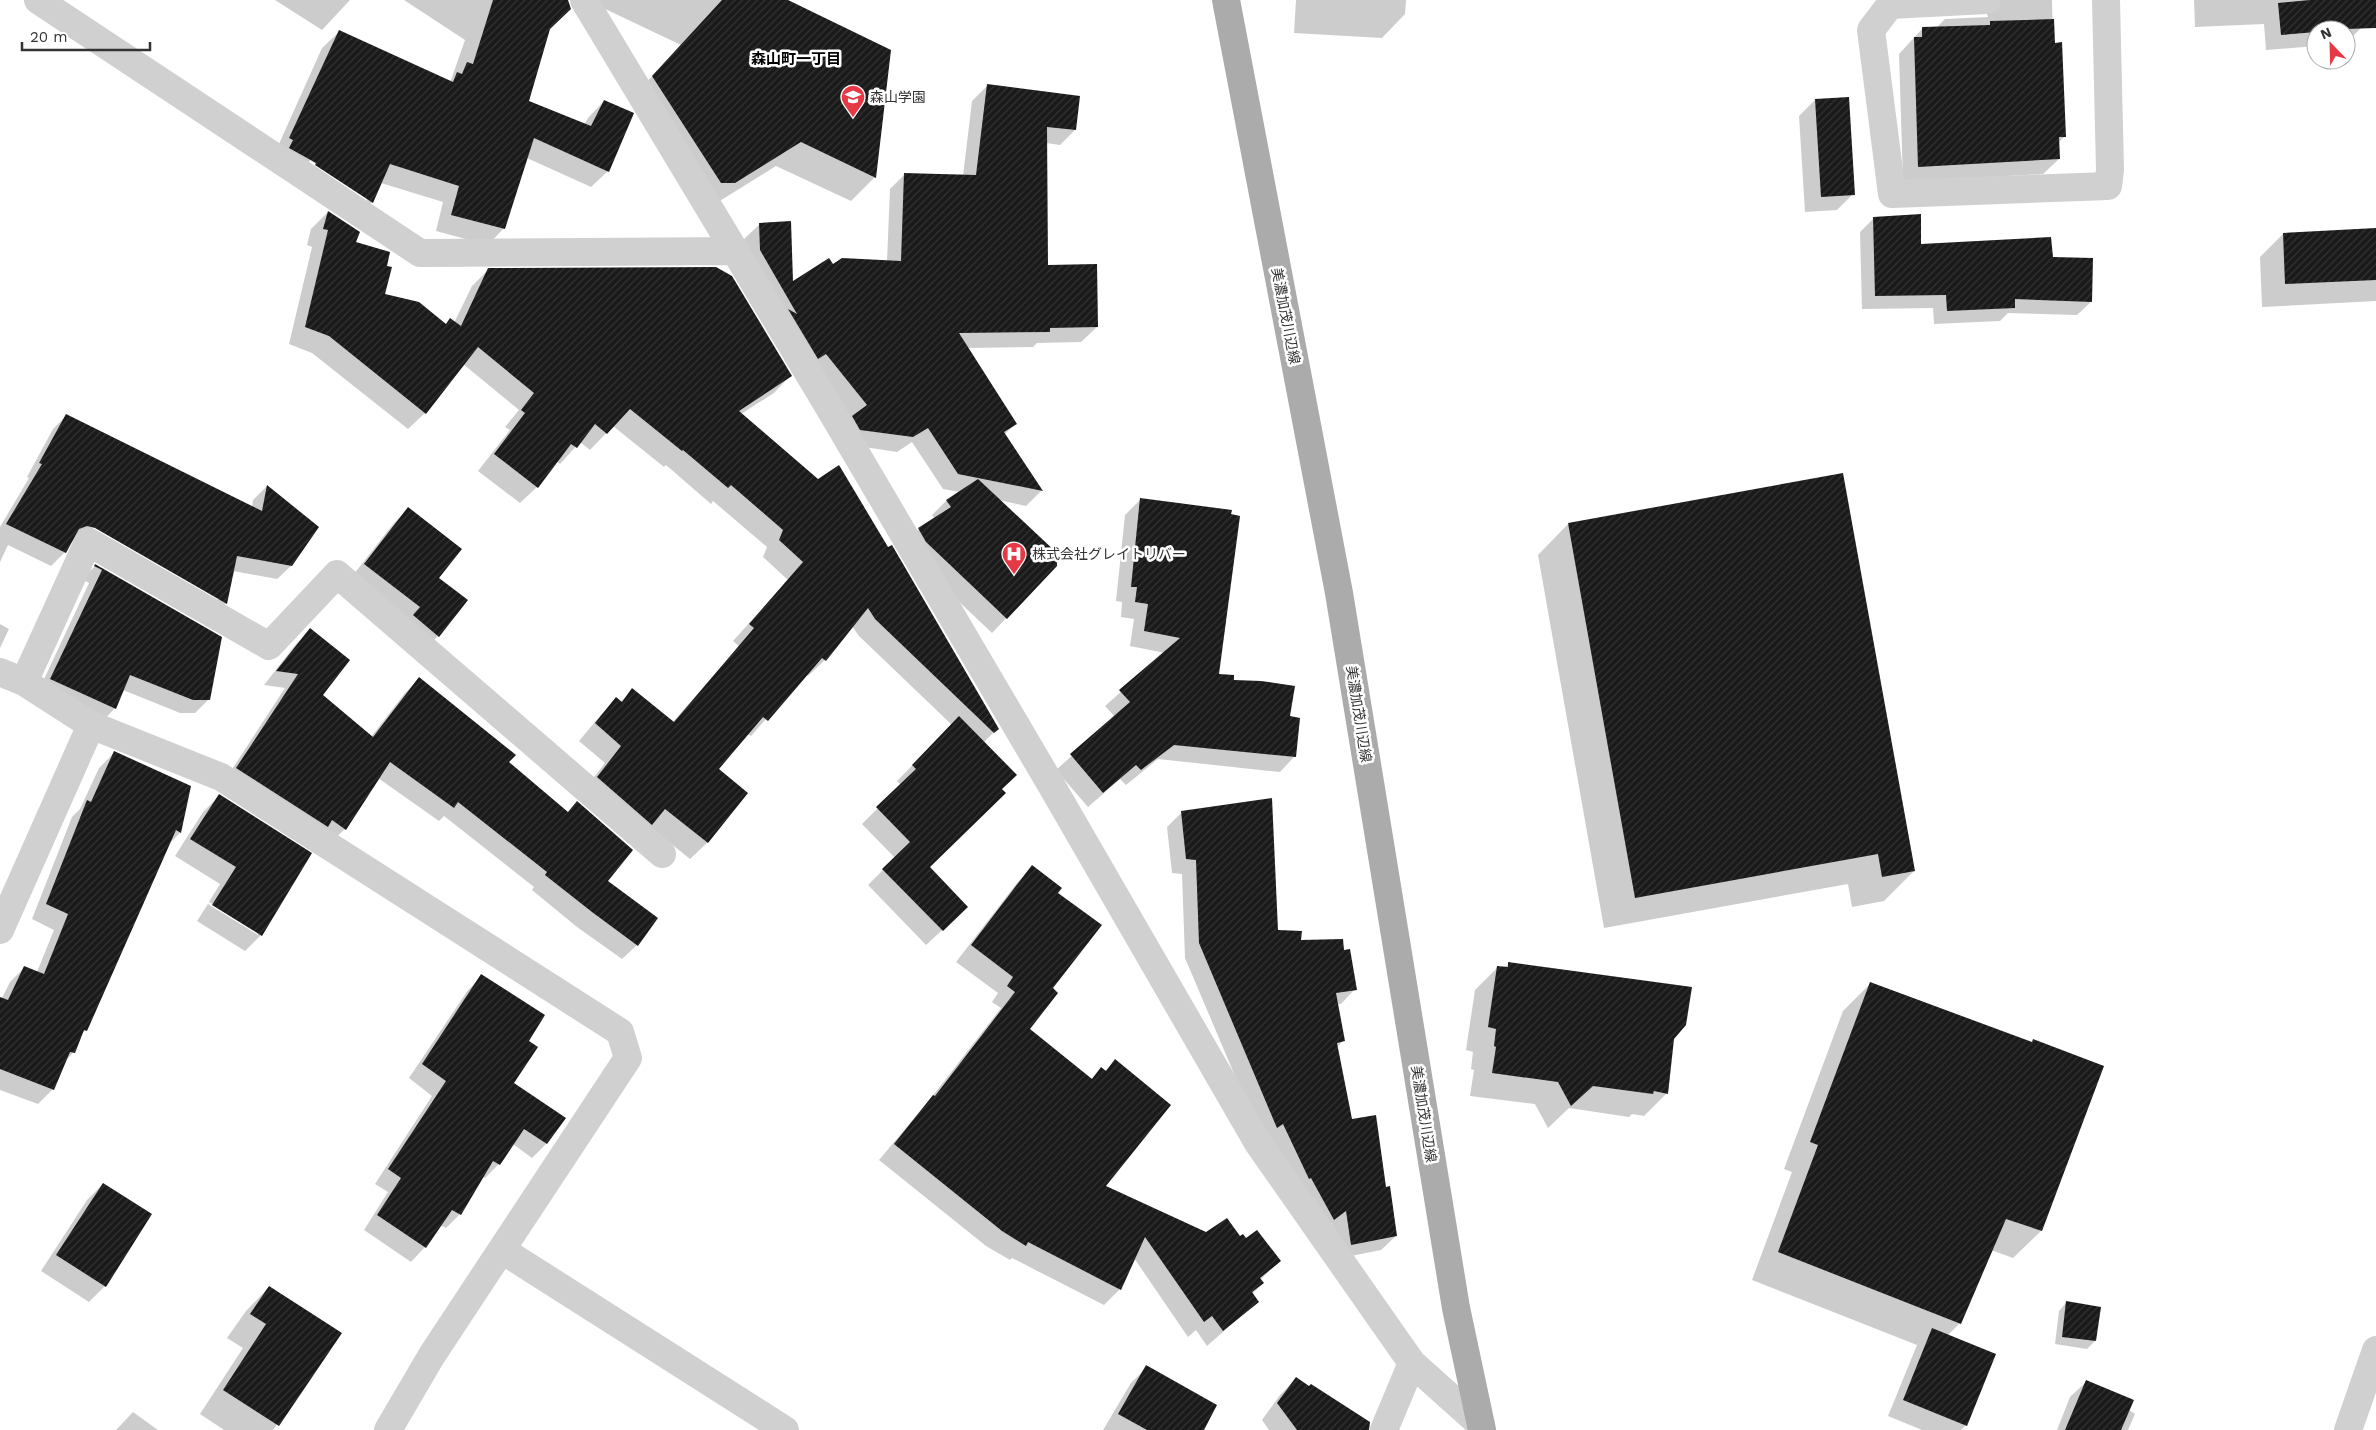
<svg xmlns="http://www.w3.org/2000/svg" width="2376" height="1430" viewBox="0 0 2376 1430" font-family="'Work Sans','Noto Sans JP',sans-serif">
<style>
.shadow{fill:#0003;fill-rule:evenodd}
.building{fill:url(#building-hatch)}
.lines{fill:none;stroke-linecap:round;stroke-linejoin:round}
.minor{stroke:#d0d0d0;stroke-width:28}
.major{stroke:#ababab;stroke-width:28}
.labels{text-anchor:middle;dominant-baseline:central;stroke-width:5;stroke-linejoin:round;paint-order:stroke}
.poi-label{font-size:14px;fill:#333;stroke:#fff;text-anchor:start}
.street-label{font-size:14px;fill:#333;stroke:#fff}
.neighbourhood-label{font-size:15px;font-weight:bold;fill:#000;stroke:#fff}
</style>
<defs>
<pattern id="building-hatch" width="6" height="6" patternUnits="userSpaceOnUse" patternTransform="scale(1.25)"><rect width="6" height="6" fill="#1a1a1a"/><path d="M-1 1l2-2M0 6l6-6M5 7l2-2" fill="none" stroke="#333"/></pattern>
</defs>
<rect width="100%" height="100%" fill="#fff"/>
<!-- shadow -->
<path class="shadow" d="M275 0H350L322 30Z
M404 0H567L549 30 528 102 584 125 588 118 604 101 633 116 608 171 591 187 527 158 504 228 488 245 436 231 443 202 381 183 372 202 356 219 274 155 322 48 339 32 449 82 451 80 465 40ZM310 160 367 198V201L309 162Z
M576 0H785L875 177 851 201 776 166 710 207 629 101 681 45 601 7Z
M1296 0H1406L1405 14 1382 38 1294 33Z
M1926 0H2052L2053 44 2065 136 2058 143 2059 159 2043 174 1903 182 1899 54 1922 29 1936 28 1945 19 1988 17 1985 7Z
M2194 0H2358L2361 28 2346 43V30H2316V46L2266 50 2264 24 2195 27Z
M987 86 1075 130 1060 145 1046 143 1047 267 1097 327 1081 342 1037 343 1033 347 967 348 1015 424 1004 435 1041 491 1026 506 999 500 1056 566 992 633 912 557 904 543 919 529 935 519 932 515 947 500 960 492 943 489 912 442 897 452 845 444 745 266 744 239 760 224 792 283 832 266 887 261 890 189 905 174 963 176 972 101Z
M1815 100 1853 194 1837 210 1805 212 1799 116Z
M328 212 354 243 386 267 384 294 445 325 454 323 472 286 489 269 790 376 774 393 741 414 997 729 983 743 928 868 951 922 926 945 868 885 895 858 862 824 901 785 897 781 952 725 859 636 852 626 825 660 808 676 806 674 751 736 747 734 717 770 747 793 707 843 690 859 649 826 581 794 605 763 579 741 600 716 616 699 620 702 633 690 673 722 739 646 733 641 788 580 763 557 767 547 713 501 711 504 666 465 664 467 613 426 590 450 580 442 560 464 556 461 537 487 520 503 478 471 510 430 505 427 519 410 463 364 425 413 408 429 312 353 289 344 312 247 307 245 311 229Z
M1874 218 1919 245 2051 259 2091 302 2077 315 2008 313 2000 321 1934 324 1933 308 1862 309 1860 232Z
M2376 229V301L2262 307 2260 257 2283 234Z
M66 416 252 507 253 500 267 486 291 566 277 579 233 571 226 603 213 617 81 541 73 540 65 552 51 566 8 545 0 562V527L29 478 27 477 53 429ZM90 524 218 597V600L89 526Z
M1140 500 1218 675 1233 681 1289 717 1295 756 1280 772 1158 759 1126 785 1120 779 1088 807 1056 770 1115 717 1105 706 1165 653 1130 646 1134 619 1121 617 1122 602 1116 601 1125 515Z
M408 509 437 579 466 600 438 636 423 651 350 579 394 523Z
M1568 524 1914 871 1884 901 1852 907 1848 884 1604 928 1538 555Z
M95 566 220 637 208 700 195 713H180L123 690 115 708 102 722 38 692 89 583 82 579Z
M0 624 9 629 0 648Z
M310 630 321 695 371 737 405 693 419 679 508 763 567 813 577 803 606 882 637 945 622 959 577 927 532 890 534 887 444 816 439 821 378 778 345 829 330 843 223 783 285 688 264 685 296 644Z
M114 753 190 787 180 833 168 845 86 1030 80 1035 74 1052 65 1061 53 1089 38 1104 0 1090V1002L10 982 25 967 37 972 54 930 32 919 72 817 80 809 99 768Z
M219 796 261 935 245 951 197 921 208 904 258 935V932L209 902 220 884 175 856 203 812Z
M1182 812 1276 931 1300 941 1343 952 1355 989 1341 1004H1337L1344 1040 1336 1048 1351 1120 1385 1188 1396 1236 1381 1250 1336 1259 1332 1223 1319 1233 1263 1142 1185 958 1182 874 1172 873 1167 827Z
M1032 867 1057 893 1051 989 1029 1030 1090 1080 1101 1069 1105 1071 1115 1061 1104 1186 1206 1234 1240 1238 1280 1261 1260 1280 1263 1283 1252 1294 1257 1302 1207 1346 1196 1330 1188 1337 1134 1258 1120 1289 1104 1305 1012 1258 1010 1260 986 1246 879 1160 931 1098 1001 1008 992 1002 998 993 956 962 1017 883Z
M1509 964 1673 1038 1667 1093 1644 1116 1632 1114 1629 1117 1569 1108 1548 1128 1535 1104 1470 1096 1474 1070 1471 1069 1473 1052 1466 1050 1475 990 1498 967 1504 968Z
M482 976 527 1041 512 1083 546 1144 532 1158 513 1144 499 1164 485 1178 482 1177 460 1214 446 1228 440 1225 425 1247 411 1262 364 1230 388 1192 375 1184 432 1096 409 1078 468 990Z
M1870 984 2031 1043 2102 1066 2041 1231 2013 1258 1991 1250 1960 1323 1947 1336 1966 1425 1961 1430H1922L1888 1416 1917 1345 1752 1280 1792 1172 1784 1169 1843 1011Z
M103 1184 105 1286 89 1302 41 1271 87 1200Z
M269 1287 340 1334 273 1430H224L200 1414 243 1348 227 1338 246 1311Z
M2066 1303 2095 1341 2087 1349 2055 1344 2059 1311Z
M1147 1367 1202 1430H1103L1131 1383Z
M1296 1379 1345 1430H1269L1262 1420 1280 1395Z
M2087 1381 2135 1414 2128 1430H2057L2070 1397Z
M133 1412 158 1430H116Z"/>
<!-- building -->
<path class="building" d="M493 0H568L571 9 550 29 529 101 591 126 604 100 634 113 609 172 534 138 505 229 451 215 459 186 390 164 373 203 315 165 316 163 289 148 293 140 289 138 339 30 453 82 457 72 462 74 467 62 473 64Z
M722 0H788L891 50 876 178 801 142 735 183H721L652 76Z
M2310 0H2376V28L2316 30V32L2281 35 2278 3Z
M2054 19 2055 43 2062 42 2066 137H2059L2060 159 1918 167 1914 37H1922V27L1990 25V21Z
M987 84 1080 96 1076 130 1047 127 1048 265 1097 264 1098 327 1050 328V332L959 333 1017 424 1004 432 1043 491 958 474 928 428 913 437 860 430 852 416 867 405 826 354 818 359 788 309 797 314 760 250 759 223 791 221 793 281 829 258 833 264 842 258 901 261 904 173 976 175Z
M1849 97 1855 195 1821 197 1815 99Z
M328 211 360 232 356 242 390 252 387 266 392 267 385 294 419 302 446 324 450 318 461 326 488 268 716 267 732 276 792 376 739 411 818 479 839 465 888 547 892 545 999 729 994 733 875 619 868 608 826 661 822 658 768 721 763 717 719 769 748 793 708 843 665 809 652 825 597 777 621 746 595 723 616 697 622 702 632 688 674 722 754 628 749 624 803 562 779 540 783 530 731 485 728 488 683 450 682 451 630 409 607 434 595 424 577 448 571 444 538 488 494 454 525 413 521 410 534 393 478 347 426 414 329 336 305 327 328 230 323 229Z
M1921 214V244L2051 237 2053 257 2093 258 2092 302 2015 299V308L1947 311 1946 295 1875 296 1873 217Z
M2376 228V280L2285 284 2283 233Z
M66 414 262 511 267 485 319 527 292 566 237 556 227 604 95 528 87 526 79 529 66 553 6 524 42 464 39 463Z
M1843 473 1915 871 1882 877 1878 854 1635 898 1568 523Z
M978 479 1057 553V566L1007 619 926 542 918 528 951 507 946 500Z
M1140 498 1232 510 1231 514 1240 516 1219 674 1234 675V680L1261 681 1295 686 1290 716 1300 718 1296 757 1174 745 1141 770 1136 765 1103 793 1070 754 1130 702 1119 690 1180 638 1144 631 1148 604 1135 602 1137 587H1131Z
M408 507 462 549 439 578 468 600 439 637 413 615 420 607 364 564Z
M95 564 222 637 210 700H193L130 675 116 709 50 679 102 570 94 566Z
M310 628 350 660 323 695 373 737 419 677 516 755 509 762 568 812 577 801 633 850 608 881 658 918 638 946 592 912 545 875 547 872 458 802 454 808 390 762 346 830 332 820 328 827 236 768 298 674 276 671Z
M959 716 1017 775 1002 789 1006 793 930 867 968 907 943 931 882 869 910 842 876 807 916 769 912 765Z
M114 751 191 786 181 833 176 830 87 1031 84 1030 75 1053 70 1052 54 1090 0 1069V997L8 1000 24 966 44 974 68 914 46 904 87 800 91 802Z
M219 794 312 853 262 936 212 905 236 867 190 839Z
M1272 798 1278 930 1302 931 1301 940 1343 939 1344 950 1350 949 1357 990 1336 993 1345 1041 1337 1043 1352 1119 1376 1115 1386 1187 1390 1186 1397 1236 1351 1245 1346 1211 1334 1220 1311 1178 1309 1179 1283 1124 1277 1128 1199 943 1196 860 1186 859 1181 811Z
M1032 865 1062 888 1058 893 1102 925 1053 988 1058 993 1030 1029 1092 1079 1101 1067 1106 1071 1115 1059 1171 1105 1106 1186 1206 1232 1227 1218 1240 1236 1243 1234 1246 1238 1257 1230 1281 1261 1260 1278 1264 1283 1252 1292 1259 1302 1223 1331 1212 1316 1204 1322 1145 1237 1121 1290 1028 1242 1026 1246 1002 1231 894 1144 933 1095 935 1096 1015 992 1007 986 1013 977 971 945Z
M1508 962 1692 987 1686 1025 1674 1039 1668 1094 1654 1091 1653 1094 1593 1086 1571 1106 1558 1082 1492 1073 1496 1047 1494 1046 1496 1029 1488 1027 1497 966 1508 967Z
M481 974 545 1015 529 1041 538 1047 514 1083 566 1118 547 1144 524 1129 500 1165 493 1161 461 1215 452 1210 426 1248 377 1215 401 1178 388 1169 446 1081 422 1064Z
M1870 982 2032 1042 2033 1039 2104 1066 2042 1231 2006 1219 1961 1324 1778 1252 1818 1145 1810 1142Z
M103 1183 152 1214 106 1287 56 1255Z
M269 1286 342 1333 279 1426 223 1390 266 1324 250 1314Z
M2066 1301 2101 1307 2096 1341 2062 1337Z
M1932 1328 1996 1354 1967 1426 1903 1400Z
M1146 1365 1217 1405 1204 1430H1147L1118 1414Z
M1296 1377 1309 1386 1311 1384 1370 1422 1369 1430H1297L1277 1403Z
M2086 1380 2134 1400 2121 1430H2065Z"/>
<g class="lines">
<!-- minor -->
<path class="minor" d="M38 0 420 253 735 251
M584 0 827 404 1050 783 1258 1143 1412 1363 1481 1425
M1987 0 1890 5 1871 30 1892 194 2108 186 2110 170 2106 0
M0 672 24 682 91 725 221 777 620 1032 628 1058 432 1355 388 1430
M24 682 88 542 269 646 337 574 662 854
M0 930 91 725
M502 1250 785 1430
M1384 1430 1412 1363
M2348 1430 2376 1350"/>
<!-- major -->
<path class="major" d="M1226 0 1339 593 1456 1308 1482 1430"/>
</g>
<!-- icons -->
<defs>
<symbol id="school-pin" viewBox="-11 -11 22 30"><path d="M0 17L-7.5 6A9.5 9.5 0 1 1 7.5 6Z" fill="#e63946" stroke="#fff"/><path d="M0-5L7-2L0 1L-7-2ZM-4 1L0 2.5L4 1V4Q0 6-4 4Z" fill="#fff"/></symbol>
<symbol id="hospital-pin" viewBox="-11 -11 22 30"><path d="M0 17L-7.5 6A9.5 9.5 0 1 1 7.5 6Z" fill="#e63946" stroke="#fff"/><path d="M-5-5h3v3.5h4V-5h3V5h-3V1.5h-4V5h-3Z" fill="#fff"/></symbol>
</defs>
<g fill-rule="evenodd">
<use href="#school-pin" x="839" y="83" width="28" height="38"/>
<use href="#hospital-pin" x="1000" y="540" width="28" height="38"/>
</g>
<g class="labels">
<!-- poi labels -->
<g class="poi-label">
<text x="870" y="97">森山学園</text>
<text x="1032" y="554">株式会社グレイトリバー</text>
</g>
<!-- street labels -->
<g class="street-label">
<text transform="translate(1286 316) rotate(79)">美濃加茂川辺線</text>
<text transform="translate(1359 714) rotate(81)">美濃加茂川辺線</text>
<text transform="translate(1424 1114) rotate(81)">美濃加茂川辺線</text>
</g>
<!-- neighbourhood labels -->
<g class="neighbourhood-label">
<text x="796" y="59">森山町一丁目</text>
</g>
</g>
<!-- north arrow -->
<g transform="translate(2331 45) rotate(337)"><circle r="24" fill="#ffffff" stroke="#adadad"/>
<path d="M0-4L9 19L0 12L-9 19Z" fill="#e63946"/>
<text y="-8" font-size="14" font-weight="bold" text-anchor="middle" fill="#333333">N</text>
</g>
<!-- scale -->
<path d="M22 42v8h128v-8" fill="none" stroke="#333333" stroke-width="2.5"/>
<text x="30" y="42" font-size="15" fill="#333333" stroke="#ffffff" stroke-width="4" paint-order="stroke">20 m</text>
</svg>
